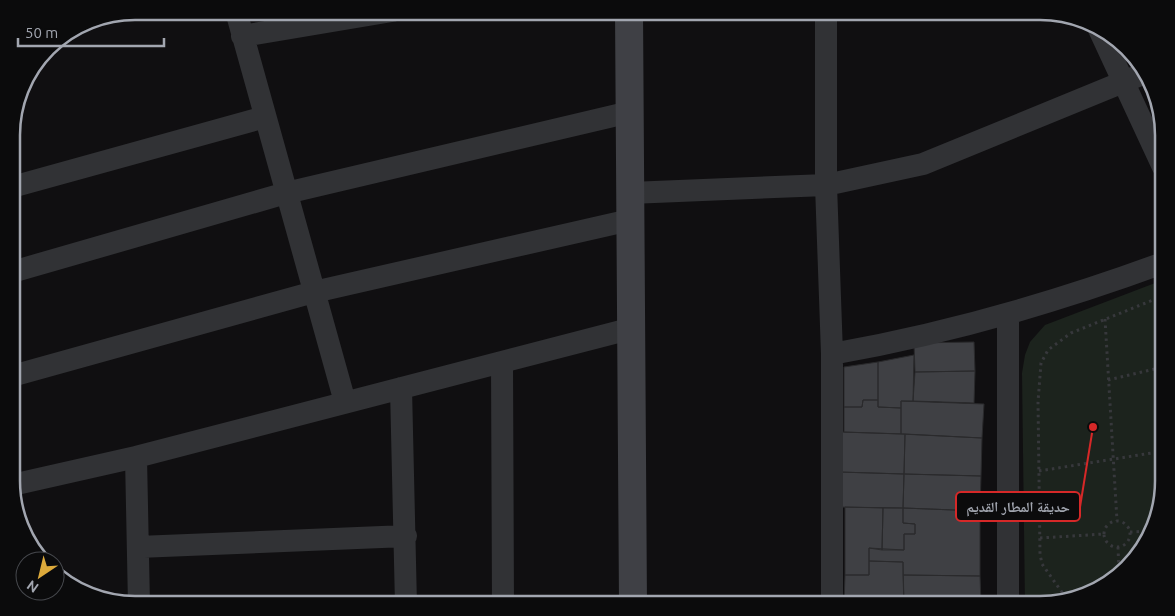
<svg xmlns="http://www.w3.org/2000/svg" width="1175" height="616" viewBox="0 0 1175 616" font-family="Ubuntu,'Noto Naskh Arabic',sans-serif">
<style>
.green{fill:#1c231d}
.building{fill:#3f4044;stroke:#2a2a2c}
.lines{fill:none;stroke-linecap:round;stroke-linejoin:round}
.path{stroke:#37383c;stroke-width:3;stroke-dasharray:2.5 4;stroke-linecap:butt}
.minor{stroke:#313235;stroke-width:22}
.secondary{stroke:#3f4045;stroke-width:28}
.rim{fill:none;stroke:#a2a6b0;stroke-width:2.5}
.leader{fill:none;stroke:#d62828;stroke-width:2}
.callout-dot{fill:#d62828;stroke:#0b0b0c;stroke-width:2}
.callout{fill:#0b0b0c;stroke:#d62828;stroke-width:2}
.callout-label{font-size:14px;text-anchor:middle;font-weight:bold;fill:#a2a6b0}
</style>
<rect width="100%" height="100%" fill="#100f11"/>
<!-- green -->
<path class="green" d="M1163 280 1164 481 1151 536 1108 584 1048 604 1025 605 1022 373 1025 355 1030 342 1045 325Z"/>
<!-- building -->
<path class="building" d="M974 342 975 371 915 372 914 343Z
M914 355 913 401H901V408L878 407V362Z
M878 362V400H863L862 407H844V367Z
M975 371 974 403 913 401 915 372Z
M863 400H878V407L901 408V434L844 432V407H862Z
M901 401 984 404 982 438 901 434Z
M840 432 905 434 904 474 839 472Z
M905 434 982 438 981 476 904 474Z
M839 472 904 474 903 508 838 507Z
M904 474 981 476 980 511 903 508Z
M845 507 883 508 882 550 869 548V575H845Z
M883 508H903V523L915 524V534H904V550H882Z
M903 508 980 511V576L903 575V562L869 561V548L904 550V534H915V524L903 523Z
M869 561 903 562 904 605H844L845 575H869Z
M903 575 980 576 981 605H904Z"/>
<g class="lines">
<!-- path -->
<path class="path" d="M1105 319 1117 521
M1108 380 1163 367
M1039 471 1164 451
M1104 534a13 13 0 1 1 26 0a13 13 0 1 1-26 0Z
M1130 532 1152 531
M1040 538 1104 534
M1118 547 1119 572
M1066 598 1042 564 1040 554 1038 402 1041 363 1048 350 1071 333 1163 296"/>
<!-- minor -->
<path class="minor" d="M236 11 345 402
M826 11V185L832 354V605
M1098 27 1163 167
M242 36 392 11
M12 187 265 117
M630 193 826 185 923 164 1145 73
M12 272 286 193 630 112
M832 354C946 334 1054 303 1163 263
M502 363 503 605
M12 376 314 292 630 220
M401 388 406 605
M136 457 139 605
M12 485 136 457 633 328
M138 547 406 536
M1008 605V315"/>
<!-- secondary -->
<path class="secondary" d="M629 11 633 605"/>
</g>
<!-- crop -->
<path d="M0 0H1175V616H0ZM135 20H1040A115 115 0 0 1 1155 135V481A115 115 0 0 1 1040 596H135A115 115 0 0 1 20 481V135A115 115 0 0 1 135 20Z" fill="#0b0b0c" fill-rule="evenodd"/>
<path class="rim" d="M135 20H1040A115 115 0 0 1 1155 135V481A115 115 0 0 1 1040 596H135A115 115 0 0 1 20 481V135A115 115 0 0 1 135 20Z"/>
<!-- callouts -->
<path class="leader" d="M1093 427L1080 507"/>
<circle class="callout-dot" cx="1093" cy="427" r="5"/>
<rect class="callout" x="956" y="492" width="124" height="29" rx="5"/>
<g class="callout-label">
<text x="1018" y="512">حديقة المطار القديم</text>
</g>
<!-- north arrow -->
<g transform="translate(40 576) rotate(215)"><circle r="24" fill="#0b0b0c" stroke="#47494e"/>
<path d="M0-4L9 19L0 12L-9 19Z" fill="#ddaa3b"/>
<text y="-8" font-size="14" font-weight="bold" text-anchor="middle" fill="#a2a6b0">N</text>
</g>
<!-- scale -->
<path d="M18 38v8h146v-8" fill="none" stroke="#a2a6b0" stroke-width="2.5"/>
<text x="25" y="38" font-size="15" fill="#a2a6b0" stroke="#0b0b0c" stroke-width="4" paint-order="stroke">50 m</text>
</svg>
